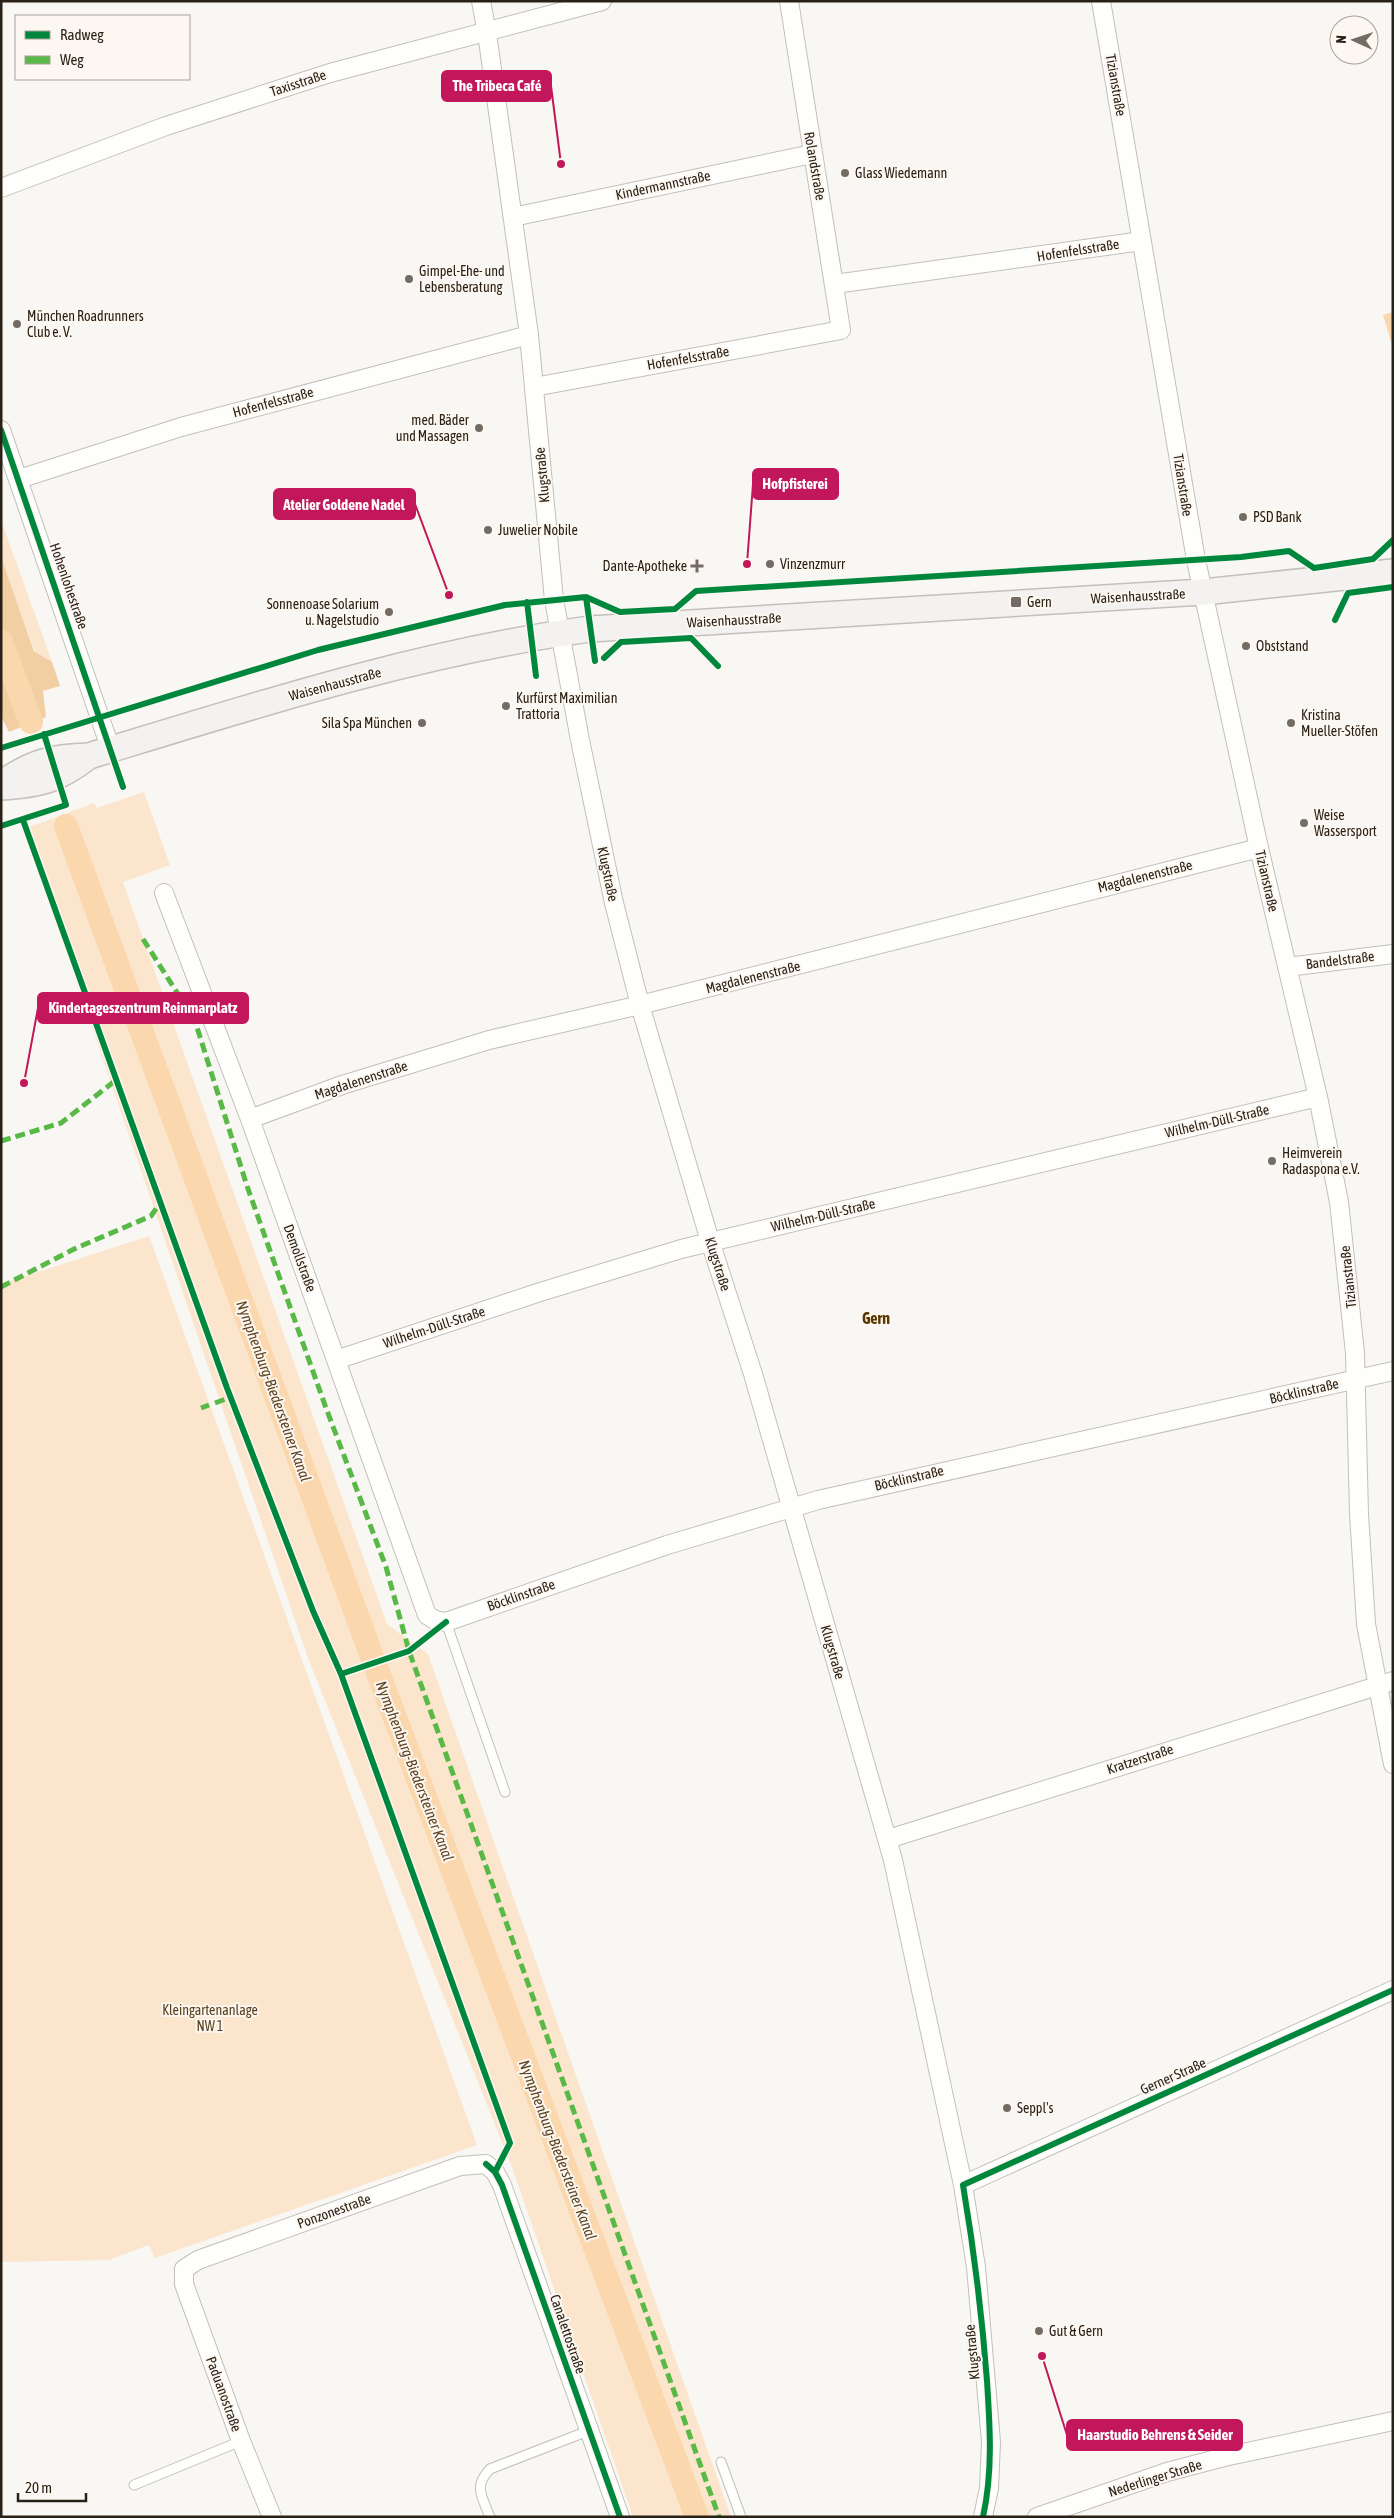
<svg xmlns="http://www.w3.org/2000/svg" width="1394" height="2518" viewBox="0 0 1394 2518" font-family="'Asap Condensed',sans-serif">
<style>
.green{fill:#fbe5cc}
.forest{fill:#f1cfa3}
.water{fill:#fad7ac}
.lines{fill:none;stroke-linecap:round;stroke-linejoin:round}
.canal{stroke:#fad7ac;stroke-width:24}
.lane-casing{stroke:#c4bfb8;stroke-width:11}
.street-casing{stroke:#c4bfb8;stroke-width:20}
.secondary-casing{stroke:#c4bfb8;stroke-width:28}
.lane{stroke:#fefefd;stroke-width:9}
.street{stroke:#fefefd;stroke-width:18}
.secondary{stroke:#f4f2f0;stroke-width:25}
.quiet{stroke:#58b947;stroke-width:5;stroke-dasharray:10 5;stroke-linecap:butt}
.cycleway-casing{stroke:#fcf7f1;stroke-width:9}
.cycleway{stroke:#00873e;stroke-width:6}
.poi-dot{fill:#726c64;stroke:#fcf7f1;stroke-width:2}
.labels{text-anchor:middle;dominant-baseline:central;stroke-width:4;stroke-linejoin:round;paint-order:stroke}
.street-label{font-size:14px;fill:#2a2116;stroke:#fcf7f1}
.poi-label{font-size:14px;fill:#2a2116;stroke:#fcf7f1;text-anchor:start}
.park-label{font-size:14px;fill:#5b4120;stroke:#fcf7f1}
.water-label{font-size:15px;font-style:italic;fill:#5d4322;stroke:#fcf7f1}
.quarter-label{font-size:16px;font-weight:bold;fill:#5a3700;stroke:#fcf7f1}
.leader{fill:none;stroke:#c2185b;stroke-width:2}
.callout-dot{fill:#c2185b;stroke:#fcf7f1;stroke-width:2}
.callout{fill:#c2185b;stroke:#c2185b;stroke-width:2}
.callout-label{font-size:15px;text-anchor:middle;font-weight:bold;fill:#fff}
</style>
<rect width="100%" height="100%" fill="#f9f7f4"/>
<!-- green -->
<path class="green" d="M1 520 52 662 35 651 1 559Z
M144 792 170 865 123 882 387 1624 428 1654 731 2517H633L512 2167 308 1658 24 829 94 803 97 808Z
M149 1236 477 2145 155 2258 149 2245 109 2260 1 2262V1284Z"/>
<!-- forest -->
<path class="forest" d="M1 557 34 651 52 662 60 686 43 691 46 717 9 732 1 716Z"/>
<!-- water -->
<path class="water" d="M1393 312V348L1383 315Z"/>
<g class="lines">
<!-- canal -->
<path class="canal" d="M1 642 31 722
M66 826 374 1662 697 2517"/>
<defs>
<path id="lane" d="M446 1622 505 1792
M721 2462 741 2517
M134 2485 241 2441
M490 2517C482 2496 473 2487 490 2469L588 2431"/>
<path id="street" d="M481 1 487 33 529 335 554 600 580 740 614 903 640 1005 710 1241 753 1374 893 1860 963 2185 976 2267 991 2442 989 2488 983 2517
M1101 1 1196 560 1259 848 1318 1097 1339 1202 1355 1353 1359 1514 1366 1624 1393 1764
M1 188 166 126 330 73 602 1
M513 217 812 154
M835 284 1142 241
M534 387 841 330 789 1
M1 430 111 750
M19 479 181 427 529 335
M164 893 250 1119 427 1615 435 1620 446 1622 667 1545 818 1500 1393 1371
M1287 967 1393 954
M250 1119 342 1085 489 1040 640 1005 1259 848
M336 1360 537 1293 681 1249 1318 1097
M888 1839 1393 1681
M963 2185 1393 1990
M272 2517 241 2441 184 2284V2269L198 2260 460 2166 486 2164 495 2172 502 2185 620 2517
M1037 2517 1167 2472 1224 2457 1393 2421"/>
<path id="secondary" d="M1 784C32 762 51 757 89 756 253 706 420 652 590 629L1203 592 1393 572
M1 787C40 785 58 780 89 756"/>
</defs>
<!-- lane casing -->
<use href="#lane" class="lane-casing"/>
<!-- street casing -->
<use href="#street" class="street-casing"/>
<!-- secondary casing -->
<use href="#secondary" class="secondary-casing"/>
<!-- lane -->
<use href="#lane" class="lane"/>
<!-- street -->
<use href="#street" class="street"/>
<!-- secondary -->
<use href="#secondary" class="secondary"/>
<!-- quiet -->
<path class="quiet" d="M143 939 195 1021 247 1186 326 1408 386 1567 409 1651 719 2517
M1 1141 61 1123 116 1080
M1 1287 74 1249 151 1216 160 1203
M215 1403 231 1397
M201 1408 209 1405"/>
<defs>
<path id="cycleway" d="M1 430 123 787
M586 597 595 661
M527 602 536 676
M1335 620 1348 593 1393 587
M604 658 621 642 691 638 718 666
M1 748 318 650 505 605 586 597 620 612 675 609 696 591 1241 557 1289 551 1314 568 1373 559 1393 540
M23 820 227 1388 313 1611 341 1674 510 2143 495 2172
M1 826 66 805 44 734
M341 1674 409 1651 446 1622
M486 2164 495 2172 502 2185 620 2517
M983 2517C993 2471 990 2427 987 2381 982 2315 974 2250 963 2185L1393 1990"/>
</defs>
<!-- cycleway casing -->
<use href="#cycleway" class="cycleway-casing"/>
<!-- cycleway -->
<use href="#cycleway" class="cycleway"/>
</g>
<!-- markers -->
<g class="poi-dot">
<circle cx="845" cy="173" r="5"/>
<circle cx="409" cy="279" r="5"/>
<circle cx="17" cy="324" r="5"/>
<circle cx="479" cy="428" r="5"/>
<circle cx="1243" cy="517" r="5"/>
<circle cx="488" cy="530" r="5"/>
<circle cx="770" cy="564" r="5"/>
<path d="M694.5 558.5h5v5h5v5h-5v5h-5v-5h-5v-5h5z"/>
<rect x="1010" y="596" width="12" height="12" rx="2.5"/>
<circle cx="389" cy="612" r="5"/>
<circle cx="1246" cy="646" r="5"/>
<circle cx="506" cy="706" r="5"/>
<circle cx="422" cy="723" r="5"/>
<circle cx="1291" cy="723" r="5"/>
<circle cx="1304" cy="823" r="5"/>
<circle cx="1272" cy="1161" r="5"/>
<circle cx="1007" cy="2108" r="5"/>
<circle cx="1039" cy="2331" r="5"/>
</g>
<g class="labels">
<!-- street labels -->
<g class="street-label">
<text transform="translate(298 83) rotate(-18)">Taxisstraße</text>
<text transform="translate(1116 85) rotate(80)">Tizianstraße</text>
<text transform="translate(815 166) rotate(80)">Rolandstraße</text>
<text transform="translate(663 185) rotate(-12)">Kindermannstraße</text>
<text transform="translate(1078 250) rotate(-9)">Hofenfelsstraße</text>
<text transform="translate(688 358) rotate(-10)">Hofenfelsstraße</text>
<text transform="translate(273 402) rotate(-15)">Hofenfelsstraße</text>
<text transform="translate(542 475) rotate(-95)">Klugstraße</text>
<text transform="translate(1183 485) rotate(81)">Tizianstraße</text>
<text transform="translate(69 586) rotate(71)">Hohenlohestraße</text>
<text transform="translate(1138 596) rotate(-3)">Waisenhausstraße</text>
<text transform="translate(734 620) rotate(-3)">Waisenhausstraße</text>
<text transform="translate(335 684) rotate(-15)">Waisenhausstraße</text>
<text transform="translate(608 874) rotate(78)">Klugstraße</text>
<text transform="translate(1145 876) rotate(-14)">Magdalenenstraße</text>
<text transform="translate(1267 881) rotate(77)">Tizianstraße</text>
<text transform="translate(1340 960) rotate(-7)">Bandelstraße</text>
<text transform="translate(753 977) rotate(-14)">Magdalenenstraße</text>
<text transform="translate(361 1080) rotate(-18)">Magdalenenstraße</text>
<text transform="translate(1217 1121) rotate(-13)">Wilhelm-Düll-Straße</text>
<text transform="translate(823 1215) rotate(-13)">Wilhelm-Düll-Straße</text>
<text transform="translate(300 1258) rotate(70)">Demollstraße</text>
<text transform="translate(718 1264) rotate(72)">Klugstraße</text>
<text transform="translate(1348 1277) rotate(-96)">Tizianstraße</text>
<text transform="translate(434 1327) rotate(-18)">Wilhelm-Düll-Straße</text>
<text transform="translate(1304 1391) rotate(-13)">Böcklinstraße</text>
<text transform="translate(909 1478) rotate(-13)">Böcklinstraße</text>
<text transform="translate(521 1595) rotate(-19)">Böcklinstraße</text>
<text transform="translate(833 1652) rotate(74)">Klugstraße</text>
<text transform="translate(1140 1759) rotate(-18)">Kratzerstraße</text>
<text transform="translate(1173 2076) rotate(-24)">Gerner Straße</text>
<text transform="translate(334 2211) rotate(-20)">Ponzonestraße</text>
<text transform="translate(568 2334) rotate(71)">Canalettostraße</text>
<text transform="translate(972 2352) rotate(-95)">Klugstraße</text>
<text transform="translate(224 2394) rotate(70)">Paduanostraße</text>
<text transform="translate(1155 2478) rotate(-17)">Nederlinger Straße</text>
</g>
<!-- poi labels -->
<g class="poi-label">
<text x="855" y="173">Glass Wiedemann</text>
<text x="419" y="271">Gimpel-Ehe- und<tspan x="419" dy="16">Lebensberatung</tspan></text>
<text x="27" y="316">München Roadrunners<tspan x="27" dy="16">Club e. V.</tspan></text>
<text x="469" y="420" text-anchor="end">med. Bäder<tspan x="469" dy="16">und Massagen</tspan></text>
<text x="1253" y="517">PSD Bank</text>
<text x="498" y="530">Juwelier Nobile</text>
<text x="780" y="564">Vinzenzmurr</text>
<text x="687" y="566" text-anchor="end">Dante-Apotheke</text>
<text x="1027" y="602">Gern</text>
<text x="379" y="604" text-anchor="end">Sonnenoase Solarium<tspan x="379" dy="16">u. Nagelstudio</tspan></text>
<text x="1256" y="646">Obststand</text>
<text x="516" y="698">Kurfürst Maximilian<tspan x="516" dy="16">Trattoria</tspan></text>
<text x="1301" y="715">Kristina<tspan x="1301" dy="16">Mueller-Stöfen</tspan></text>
<text x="412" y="723" text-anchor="end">Sila Spa München</text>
<text x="1314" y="815">Weise<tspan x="1314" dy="16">Wassersport</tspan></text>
<text x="1282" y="1153">Heimverein<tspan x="1282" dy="16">Radaspona e.V.</tspan></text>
<text x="1017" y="2108">Seppl's</text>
<text x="1049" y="2331">Gut &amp; Gern</text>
</g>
<!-- park labels -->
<g class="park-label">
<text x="210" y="2010">Kleingartenanlage<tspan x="210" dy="16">NW 1</tspan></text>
</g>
<!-- water labels -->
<g class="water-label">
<text transform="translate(274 1391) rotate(70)">Nymphenburg-Biedersteiner Kanal</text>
<text transform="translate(415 1771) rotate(69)">Nymphenburg-Biedersteiner Kanal</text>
<text transform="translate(558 2150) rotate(69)">Nymphenburg-Biedersteiner Kanal</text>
</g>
<!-- quarter labels -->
<g class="quarter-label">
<text x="876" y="1318">Gern</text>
</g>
</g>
<!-- callouts -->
<path class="leader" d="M561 164L551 86M747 564L753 484M449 595L415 504M24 1083L38 1008M1042 2356L1067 2435"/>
<g class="callout-dot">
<circle cx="561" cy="164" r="5"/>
<circle cx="747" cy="564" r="5"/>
<circle cx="449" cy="595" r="5"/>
<circle cx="24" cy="1083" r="5"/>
<circle cx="1042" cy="2356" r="5"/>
</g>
<g class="callout">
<rect x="442" y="71" width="109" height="30" rx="5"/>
<rect x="753" y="469" width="85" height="30" rx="5"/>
<rect x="274" y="489" width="141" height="30" rx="5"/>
<rect x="38" y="993" width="210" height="30" rx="5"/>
<rect x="1067" y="2420" width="175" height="30" rx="5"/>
</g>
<g class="callout-label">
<text x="497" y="91">The Tribeca Café</text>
<text x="795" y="489">Hofpfisterei</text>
<text x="344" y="510">Atelier Goldene Nadel</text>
<text x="143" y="1013">Kindertageszentrum Reinmarplatz</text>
<text x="1155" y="2440">Haarstudio Behrens &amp; Seider</text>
</g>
<!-- border -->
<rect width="1394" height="2518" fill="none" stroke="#2a2116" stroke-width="5"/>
<!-- legend -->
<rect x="15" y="15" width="175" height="65" fill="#fcf7f1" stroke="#a8a199"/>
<rect x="25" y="31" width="25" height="8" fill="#00873e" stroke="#a8a199"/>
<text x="60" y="40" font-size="15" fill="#2a2116">Radweg</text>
<rect x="25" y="56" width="25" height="8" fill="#58b947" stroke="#a8a199"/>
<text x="60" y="65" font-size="15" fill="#2a2116">Weg</text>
<!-- north arrow -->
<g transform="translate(1354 40) rotate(273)"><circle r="24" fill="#fcf7f1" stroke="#a8a199"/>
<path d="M0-4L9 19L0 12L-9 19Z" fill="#726c64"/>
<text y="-8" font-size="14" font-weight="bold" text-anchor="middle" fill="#2a2116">N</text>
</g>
<!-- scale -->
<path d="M18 2493v8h68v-8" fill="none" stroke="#2a2116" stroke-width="2.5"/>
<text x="25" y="2493" font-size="15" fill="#2a2116" stroke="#fcf7f1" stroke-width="4" paint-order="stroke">20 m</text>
</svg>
